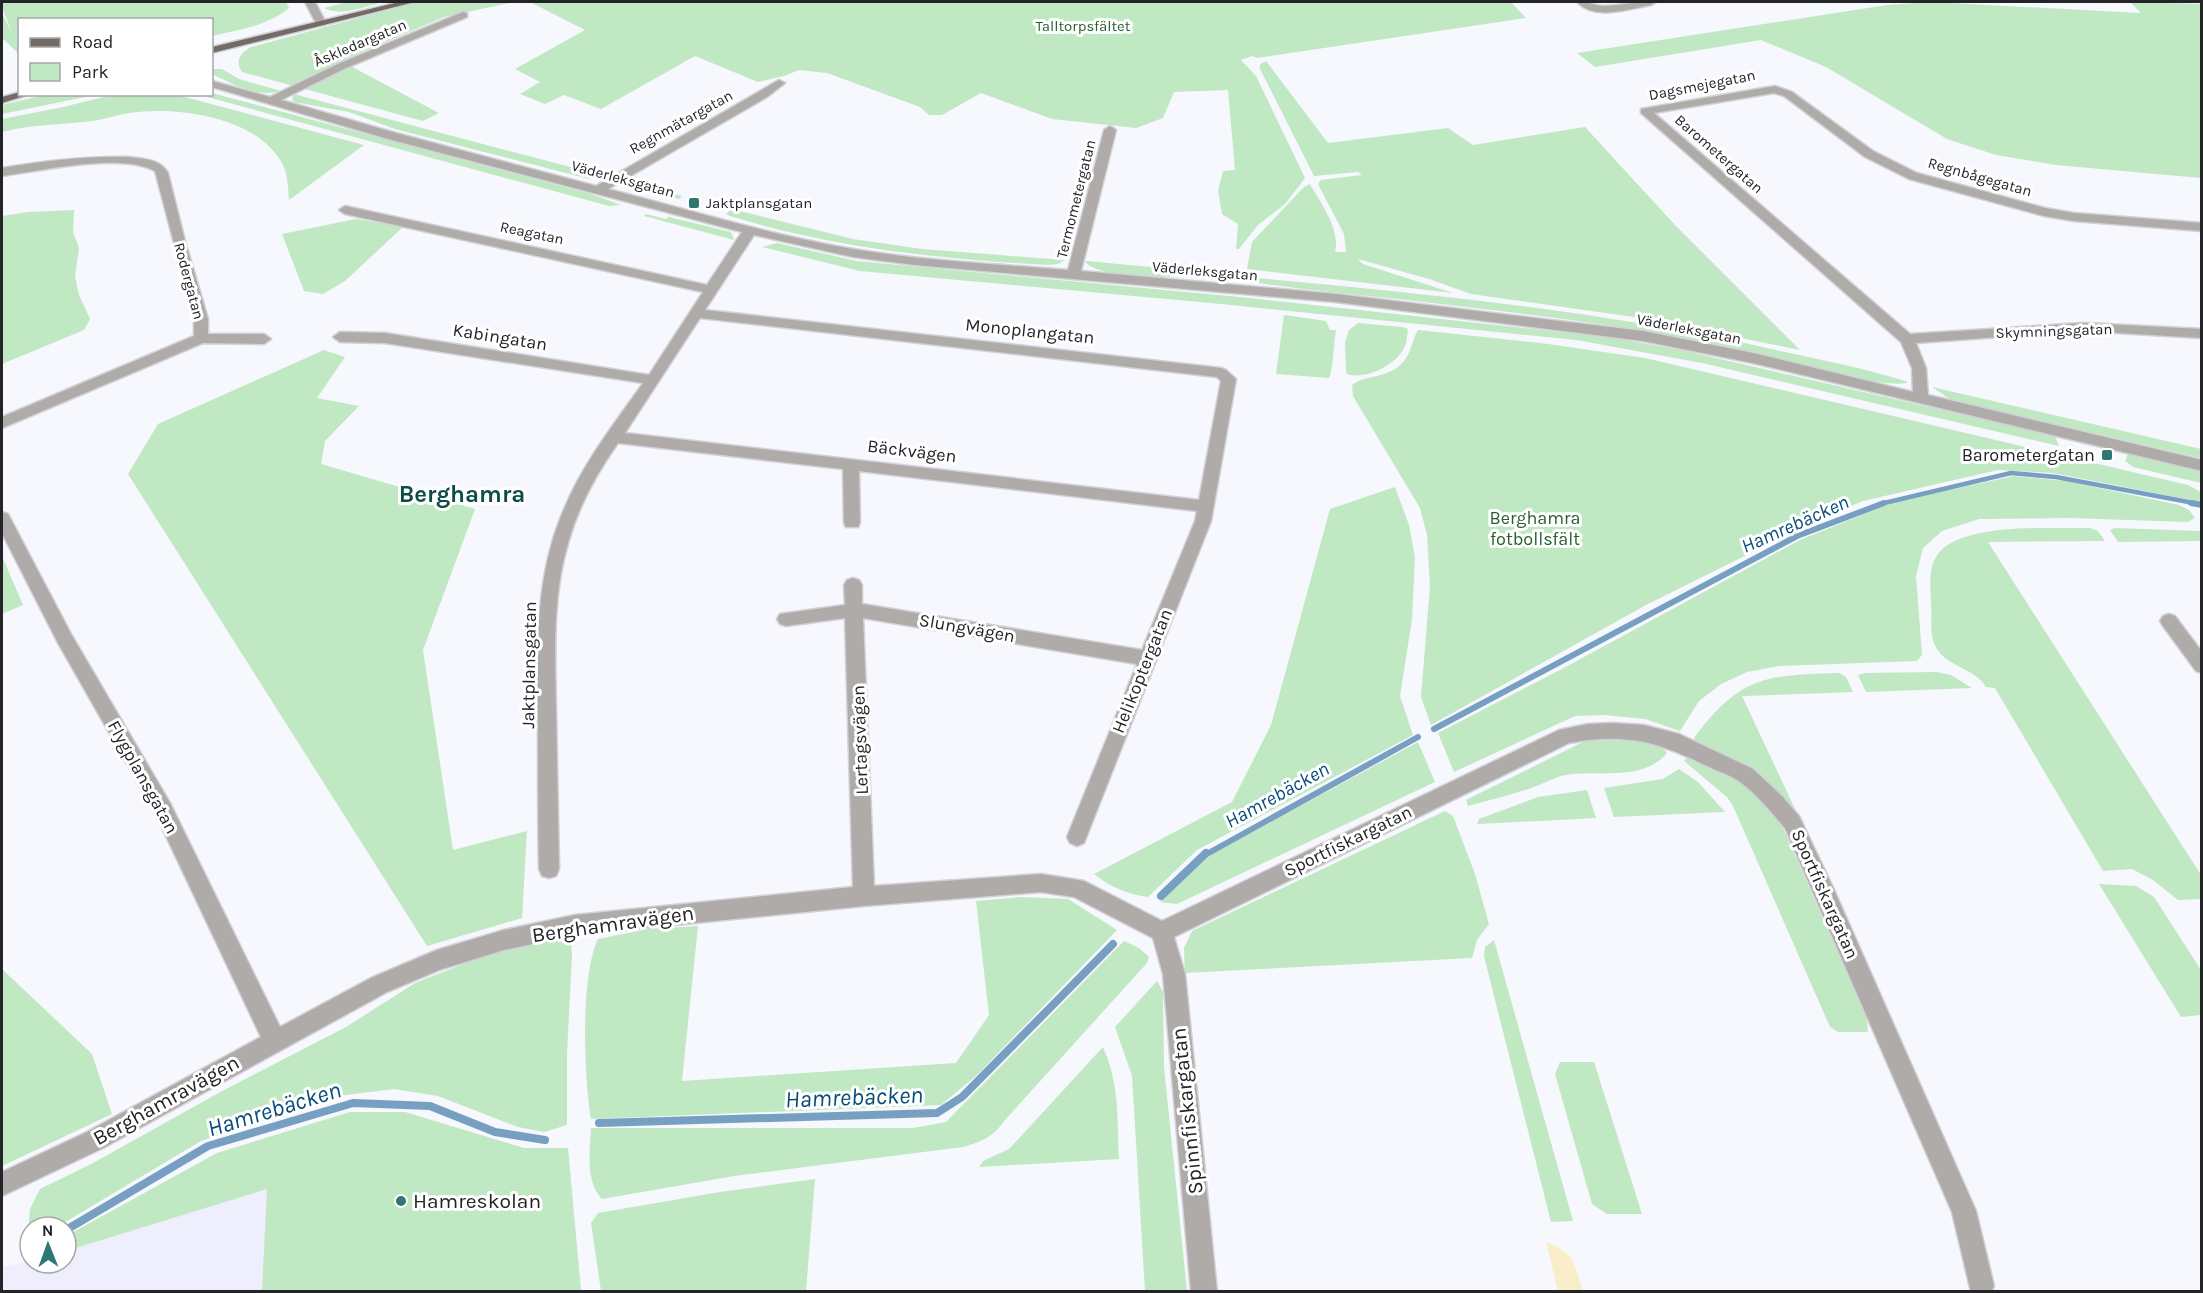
<svg xmlns="http://www.w3.org/2000/svg" width="2203" height="1293" viewBox="0 0 2203 1293" font-family="Karla,sans-serif">
<style>
.built{fill:#eeeefd}
.green{fill:#c0e8c3}
.sand{fill:#f8efc9}
.lines{fill:none;stroke-linecap:round;stroke-linejoin:round}
.stream-far2{stroke:#779fc1;stroke-width:4.5}
.stream-far1{stroke:#779fc1;stroke-width:6}
.stream{stroke:#779fc1;stroke-width:8}
.minor-casing{stroke:#d1d1d7;stroke-width:3}
.major-casing{stroke:#d1d1d7;stroke-width:3}
.minor{fill:#afaba8;fill-rule:evenodd}
.major{fill:#726b66;fill-rule:evenodd}
.poi-dot{fill:#2e7773;stroke:#fff;stroke-width:2}
.labels{text-anchor:middle;dominant-baseline:central;stroke-width:6;stroke-linejoin:round;paint-order:stroke}
.far-park-label{font-size:15px;fill:#265f2f;stroke:#fff}
.far-street-label{font-size:15px;fill:#242428;stroke:#fff}
.far-poi-label{font-size:15px;fill:#242428;stroke:#fff;text-anchor:start}
.street-label{font-size:18px;fill:#242428;stroke:#fff}
.poi-label{font-size:18px;fill:#242428;stroke:#fff;text-anchor:end}
.park-label{font-size:18px;fill:#265f2f;stroke:#fff}
.water-label{font-size:20px;font-style:italic;fill:#084d79;stroke:#fff}
.near-street-label{font-size:21px;fill:#242428;stroke:#fff}
.near-poi-label{font-size:21px;fill:#242428;stroke:#fff;text-anchor:start}
.district-label{font-size:24px;font-weight:bold;fill:#0e4c49;stroke:#fff}
.near-water-label{font-size:24px;font-style:italic;fill:#084d79;stroke:#fff}
</style>
<rect width="100%" height="100%" fill="#f7f7fe"/>
<!-- built -->
<path class="built" d="M488 1138 524 1148H568L581 1291 2 1292V1267L30 1261V1263H66V1251L267 1189Z"/>
<!-- green -->
<path class="green" d="M2 2H286L289 8C267 26 239 30 212 36V20H20L19 54 2 38V13L12 33 2 7Z
M348 2H384C367 6 341 17 324 8Z
M418 2H1511L1526 18 1257 58 1252 56 1241 60 1256 76 1305 178 1285 204 1258 225 1239 249H1236L1238 224 1222 214 1218 190 1223 171 1235 170 1228 90 1174 92 1163 118 1136 128 1052 119 981 93 942 115H929L920 107 827 73 799 70 784 76 758 82 695 56 601 109 564 95 545 104 520 94 540 82 515 69 585 30 530 2H513L444 17 341 61 439 113 423 121 242 72C234 61 241 52 251 47Z
M1931 2 2141 13 2130 2 2201 4V178L2056 165 1996 155 1947 139 1826 67 1761 40 1595 67 1577 53 1887 5Z
M1266 61 1328 143 1448 128 1473 145 1585 127 1675 225 1800 350 1648 319 1471 294 1429 279 1358 259 1363 264 1453 293 1247 269 1252 242 1304 187 1310 184C1320 202 1341 230 1335 252H1346L1344 234 1318 184 1321 180 1362 175 1358 172 1314 176 1260 69V64Z
M212 69H222L239 79 281 91C257 98 233 84 212 74Z
M212 93 591 194 621 205 609 206 200 95Z
M48 94 95 95 2 114V105Z
M294 94 604 176 589 179 395 129 349 112 294 102 292 99Z
M176 95 185 97 364 145 289 200C288 187 288 171 280 160 253 116 176 106 129 113 117 115 105 119 93 121 63 125 31 124 2 132V119L63 107 112 95Z
M625 181 632 182 682 196 679 199 629 189Z
M731 209 853 239 922 249 1065 260 1058 264 1047 265C939 259 834 248 730 216L726 214Z
M74 210 73 232 79 248 75 277 79 295 90 319 84 330 2 364V216L28 212Z
M646 214 666 219 669 217 731 232 734 240 644 216Z
M356 219 403 227 345 281 323 294 304 291 282 234Z
M777 243 857 261 1250 298 1614 338 1681 350 2055 436 2059 446 1702 363 1576 340 1221 304 860 271 762 247Z
M1087 261 1192 271 1194 275C1171 278 1101 279 1085 262Z
M1225 275C1409 292 1595 309 1776 350 1820 360 1866 368 1908 382 1891 392 1759 354 1731 347 1622 324 1509 312 1398 299 1340 293 1283 288 1226 278Z
M1284 315 1326 321 1330 330H1336C1334 340 1333 372 1329 378L1276 374Z
M1358 323 1402 327 1408 329C1407 335 1407 343 1404 348 1395 366 1365 380 1347 374L1346 371 1345 342 1349 330Z
M1418 330 1541 343 1645 358 2188 485 2201 492V502L2053 473 1998 470 1863 501 1823 517 1646 605 1431 725 1421 697 1430 586 1427 535 1420 508 1353 396 1352 385C1368 373 1388 380 1404 361 1412 351 1412 339 1418 330Z
M324 350 345 357 317 398 359 406 325 441 321 464 475 509 423 650 453 850 527 831 522 918 427 946 128 474 158 424Z
M1932 387 2201 449V458L1951 400Z
M2128 454 2201 472V483L2133 467 2125 461Z
M2014 476 2066 481 2179 505 2189 510 2195 518 2188 522 2069 518 1979 519 1942 531 1923 548 1916 576 1922 655 1917 661 1779 666 1747 672 1721 684 1699 701 1680 731 1645 719 1604 715 1575 716 1454 772 1438 733 1560 670 1800 540 1894 502Z
M1395 487 1409 525 1415 557 1412 619 1400 696 1413 735 1197 850 1148 897C1127 894 1110 887 1094 874L1232 802 1271 725 1330 509Z
M2090 528 2098 531 2105 541 1988 542 2201 875V899L2178 900 2153 880 2132 869 2103 871 1995 688 1986 687C1974 666 1940 667 1933 640 1930 630 1932 615 1931 604 1931 589 1928 572 1935 559 1953 521 2053 529 2090 528Z
M2115 528 2201 531V541L2118 542 2110 530Z
M2 556 23 605 2 614Z
M1937 672 1951 675 1972 688 1866 692 1858 675 1865 673Z
M1839 673 1846 677 1853 692 1742 696 1795 809 1695 743 1694 738C1740 676 1766 675 1839 673Z
M1585 741C1605 741 1655 736 1667 753 1641 784 1594 768 1561 776 1551 779 1541 785 1531 788 1511 795 1489 800 1468 806L1466 800Z
M1418 742 1435 782 1177 904 1160 902 1193 869 1212 854Z
M1687 757 1750 786 1780 821 1867 1019 1868 1032H1838L1830 1027 1733 806 1727 797 1684 761Z
M1679 769 1698 782 1725 812 1614 817 1604 788 1663 779Z
M1587 790 1596 818 1477 824 1479 819 1538 797Z
M1445 811 1453 816 1475 874 1489 924 1477 940 1472 958 1185 973 1184 948 1192 931Z
M2099 884 2136 886 2154 897 2201 970V1015L2181 1017Z
M1022 897 1068 899 1117 930 977 1075 941 1105 591 1119C584 1076 580 977 598 939L648 929 698 926 682 1081 956 1063 989 1015 976 901Z
M565 934 571 940 572 956 567 1053V1125L544 1132 518 1127 438 1096 394 1089 338 1096 201 1141 57 1227H30V1235L28 1233 30 1209 40 1189 93 1163 224 1090 346 1027 415 983 481 957Z
M1494 940 1573 1221 1551 1222 1484 956 1485 947Z
M1124 941 1139 948 1149 957 1147 963 1005 1120C993 1137 983 1141 963 1147L734 1176 602 1199C585 1182 590 1151 591 1128H913L946 1122Z
M2 969 92 1054 112 1114 2 1166Z
M1157 981 1163 992 1164 1067 1187 1291H1145L1132 1076 1115 1027Z
M1103 1047C1120 1086 1117 1118 1119 1159L979 1167 983 1161 1009 1149Z
M1560 1062H1594L1642 1214H1607L1592 1204 1555 1074Z
M350 1112H405L524 1148H568L581 1291H262L267 1189 66 1251V1236L217 1153Z
M815 1179 806 1291H601L591 1223 598 1213 720 1192Z"/>
<!-- sand -->
<path class="sand" d="M1546 1242C1574 1251 1575 1266 1583 1291H1558Z"/>
<g class="lines">
<!-- stream-far2 -->
<path class="stream-far2" d="M1880 504 2011 473 2056 477 2199 504"/>
<!-- stream-far1 -->
<path class="stream-far1" d="M2191 503 2202 505
M1434 729 1797 536 1884 503
M1205 855 1418 737"/>
<!-- stream -->
<path class="stream" d="M1161 896 1206 853
M599 1123 937 1113 962 1097 1113 944
M66 1230 208 1146 353 1103 430 1106 495 1132 545 1140"/>
<defs>
<path id="minor" d="M305 2H315L326 23 325 25H317Z
M1577 2C1587 1 1594 6 1604 6 1622 6 1639 0 1656 2L1651 5C1628 9 1595 21 1577 2Z
M463 12 467 13V17L346 68 281 100 396 133 596 186 779 80 785 83 767 97 608 189C689 210 771 235 853 249 924 261 996 264 1068 270L1104 130 1110 126 1116 130 1081 271 1336 294 1643 331 1753 353 1913 392 1912 368 1901 342 1641 113V109L1775 86 1792 92 1873 151 1917 173 2045 208 2074 213 2202 223V231L2074 221 2044 216 1909 179 1865 157 1784 96 1774 93 1654 113 1910 334 2084 323 2202 329V338L2084 331 1916 343 1926 368 1928 395 2202 460V471L1753 363 1643 341 1336 302 915 265 853 257 754 235 705 310 1221 368 1226 370 1236 379 1211 521 1084 843 1077 846 1070 843 1067 837 1137 664 863 618 874 886 1041 874 1084 881 1162 921 1559 730 1588 724 1613 723 1644 725 1679 734 1753 769 1782 796 1799 816 1835 892 1976 1211 1994 1286 1991 1292H1971L1952 1212 1785 828C1771 812 1757 794 1740 782 1731 775 1717 771 1707 766 1656 741 1626 733 1569 743L1174 937 1185 974 1217 1292H1191L1163 974 1153 938 1074 897 1041 892 864 906 575 935 504 950 439 970 387 992 103 1148 2 1196V1172L87 1132 261 1037 156 815 58 643 2 533V512L8 514 71 634 170 803 280 1027 371 978 437 950 504 930 575 915 853 887 845 618 786 626 780 624 777 619 780 614 845 605 844 585 847 580 853 578 859 580 862 585V604L1142 650 1195 521 1197 511 859 471 860 523 858 527H846L844 523 843 469 618 443C597 473 579 505 569 540 552 594 555 653 556 709 557 762 558 816 559 869L556 876 549 878 542 876 539 869C538 819 538 768 538 718 537 646 535 574 565 507 584 462 615 423 643 383L385 343 340 342 333 337 340 332 385 333 649 375 703 292 345 214 339 210 345 206 707 285 742 232 388 139 212 87V81L270 97 338 64ZM700 318 1217 377 1221 381 1199 500 625 433Z
M129 157C144 159 160 159 168 173L185 241 208 319V334H264L271 339 264 344 203 343 2 428V417L194 336V319L155 171C120 152 41 171 2 176V168C44 161 86 156 129 157Z
M2169 614 2175 616 2202 652V673L2196 671 2163 626 2160 621 2163 616Z"/>
<path id="major" d="M399 2H415L212 53V47Z
M20 92V94H31L2 103V97Z"/>
</defs>
<!-- minor casing -->
<use href="#minor" class="minor-casing"/>
<!-- major casing -->
<use href="#major" class="major-casing"/>
<!-- minor -->
<use href="#minor" class="minor"/>
<!-- major -->
<use href="#major" class="major"/>
</g>
<!-- markers -->
<g class="poi-dot">
<rect x="688" y="197" width="12" height="12" rx="3"/>
<rect x="2101" y="449" width="12" height="12" rx="3"/>
<circle cx="401" cy="1201" r="6"/>
</g>
<g class="labels">
<!-- far-park labels -->
<g class="far-park-label">
<text x="1083" y="26">Talltorpsfältet</text>
</g>
<!-- far-street labels -->
<g class="far-street-label">
<text transform="translate(360 43) rotate(-23)">Åskledargatan</text>
<text transform="translate(1702 85) rotate(-11)">Dagsmejegatan</text>
<text transform="translate(681 122) rotate(-29)">Regnmätargatan</text>
<text transform="translate(1719 154) rotate(41)">Barometergatan</text>
<text transform="translate(1980 177) rotate(16)">Regnbågegatan</text>
<text transform="translate(623 179) rotate(15)">Väderleksgatan</text>
<text transform="translate(1076 199) rotate(-76)">Termometergatan</text>
<text transform="translate(532 233) rotate(12)">Reagatan</text>
<text transform="translate(1205 271) rotate(5)">Väderleksgatan</text>
<text transform="translate(189 281) rotate(75)">Rodergatan</text>
<text transform="translate(1689 329) rotate(11)">Väderleksgatan</text>
<text transform="translate(2054 331) rotate(-2)">Skymningsgatan</text>
</g>
<!-- far-poi labels -->
<g class="far-poi-label">
<text x="706" y="203">Jaktplansgatan</text>
</g>
<!-- street labels -->
<g class="street-label">
<text transform="translate(1030 331) rotate(6)">Monoplangatan</text>
<text transform="translate(500 337) rotate(9)">Kabingatan</text>
<text transform="translate(912 451) rotate(7)">Bäckvägen</text>
<text transform="translate(967 628) rotate(10)">Slungvägen</text>
<text transform="translate(529 665) rotate(-89)">Jaktplansgatan</text>
<text transform="translate(1142 671) rotate(-68)">Helikoptergatan</text>
<text transform="translate(860 740) rotate(-92)">Lertagsvägen</text>
<text transform="translate(143 777) rotate(61)">Flygplansgatan</text>
<text transform="translate(1348 841) rotate(-26)">Sportfiskargatan</text>
<text transform="translate(1825 894) rotate(66)">Sportfiskargatan</text>
</g>
<!-- poi labels -->
<g class="poi-label">
<text x="2095" y="455">Barometergatan</text>
</g>
<!-- park labels -->
<g class="park-label">
<text x="1535" y="518">Berghamra<tspan x="1535" dy="21">fotbollsfält</tspan></text>
</g>
<!-- water labels -->
<g class="water-label">
<text transform="translate(1795 524) rotate(-24)">Hamrebäcken</text>
<text transform="translate(1277 795) rotate(-29)">Hamrebäcken</text>
</g>
<!-- near-street labels -->
<g class="near-street-label">
<text transform="translate(613 924) rotate(-8)">Berghamravägen</text>
<text transform="translate(166 1100) rotate(-29)">Berghamravägen</text>
<text transform="translate(1187 1111) rotate(-96)">Spinnfiskargatan</text>
</g>
<!-- near-poi labels -->
<g class="near-poi-label">
<text x="413" y="1201">Hamreskolan</text>
</g>
<!-- district labels -->
<g class="district-label">
<text x="462" y="494">Berghamra</text>
</g>
<!-- near-water labels -->
<g class="near-water-label">
<text transform="translate(854 1097) rotate(-2)">Hamrebäcken</text>
<text transform="translate(274 1109) rotate(-17)">Hamrebäcken</text>
</g>
</g>
<!-- border -->
<rect width="2203" height="1293" fill="none" stroke="#242428" stroke-width="6"/>
<!-- legend -->
<rect x="18" y="18" width="195" height="78" fill="#ffffff" stroke="#a7a7a9" stroke-width="1.5"/>
<rect x="30" y="38" width="30" height="9" fill="#726b66" stroke="#a7a7a9" stroke-width="1.5"/>
<text x="72" y="48" font-size="18" fill="#242428">Road</text>
<rect x="30" y="63" width="30" height="18" fill="#c0e8c3" stroke="#a7a7a9" stroke-width="1.5"/>
<text x="72" y="78" font-size="18" fill="#242428">Park</text>
<!-- north arrow -->
<g transform="translate(48 1245) rotate(359)"><circle r="28" fill="#ffffff" stroke="#a7a7a9" stroke-width="1.5"/>
<path d="M0-4.5L10 22L0 15L-10 22Z" fill="#2e7773"/>
<text y="-9" font-size="16" font-weight="bold" text-anchor="middle" fill="#242428">N</text>
</g>
</svg>
